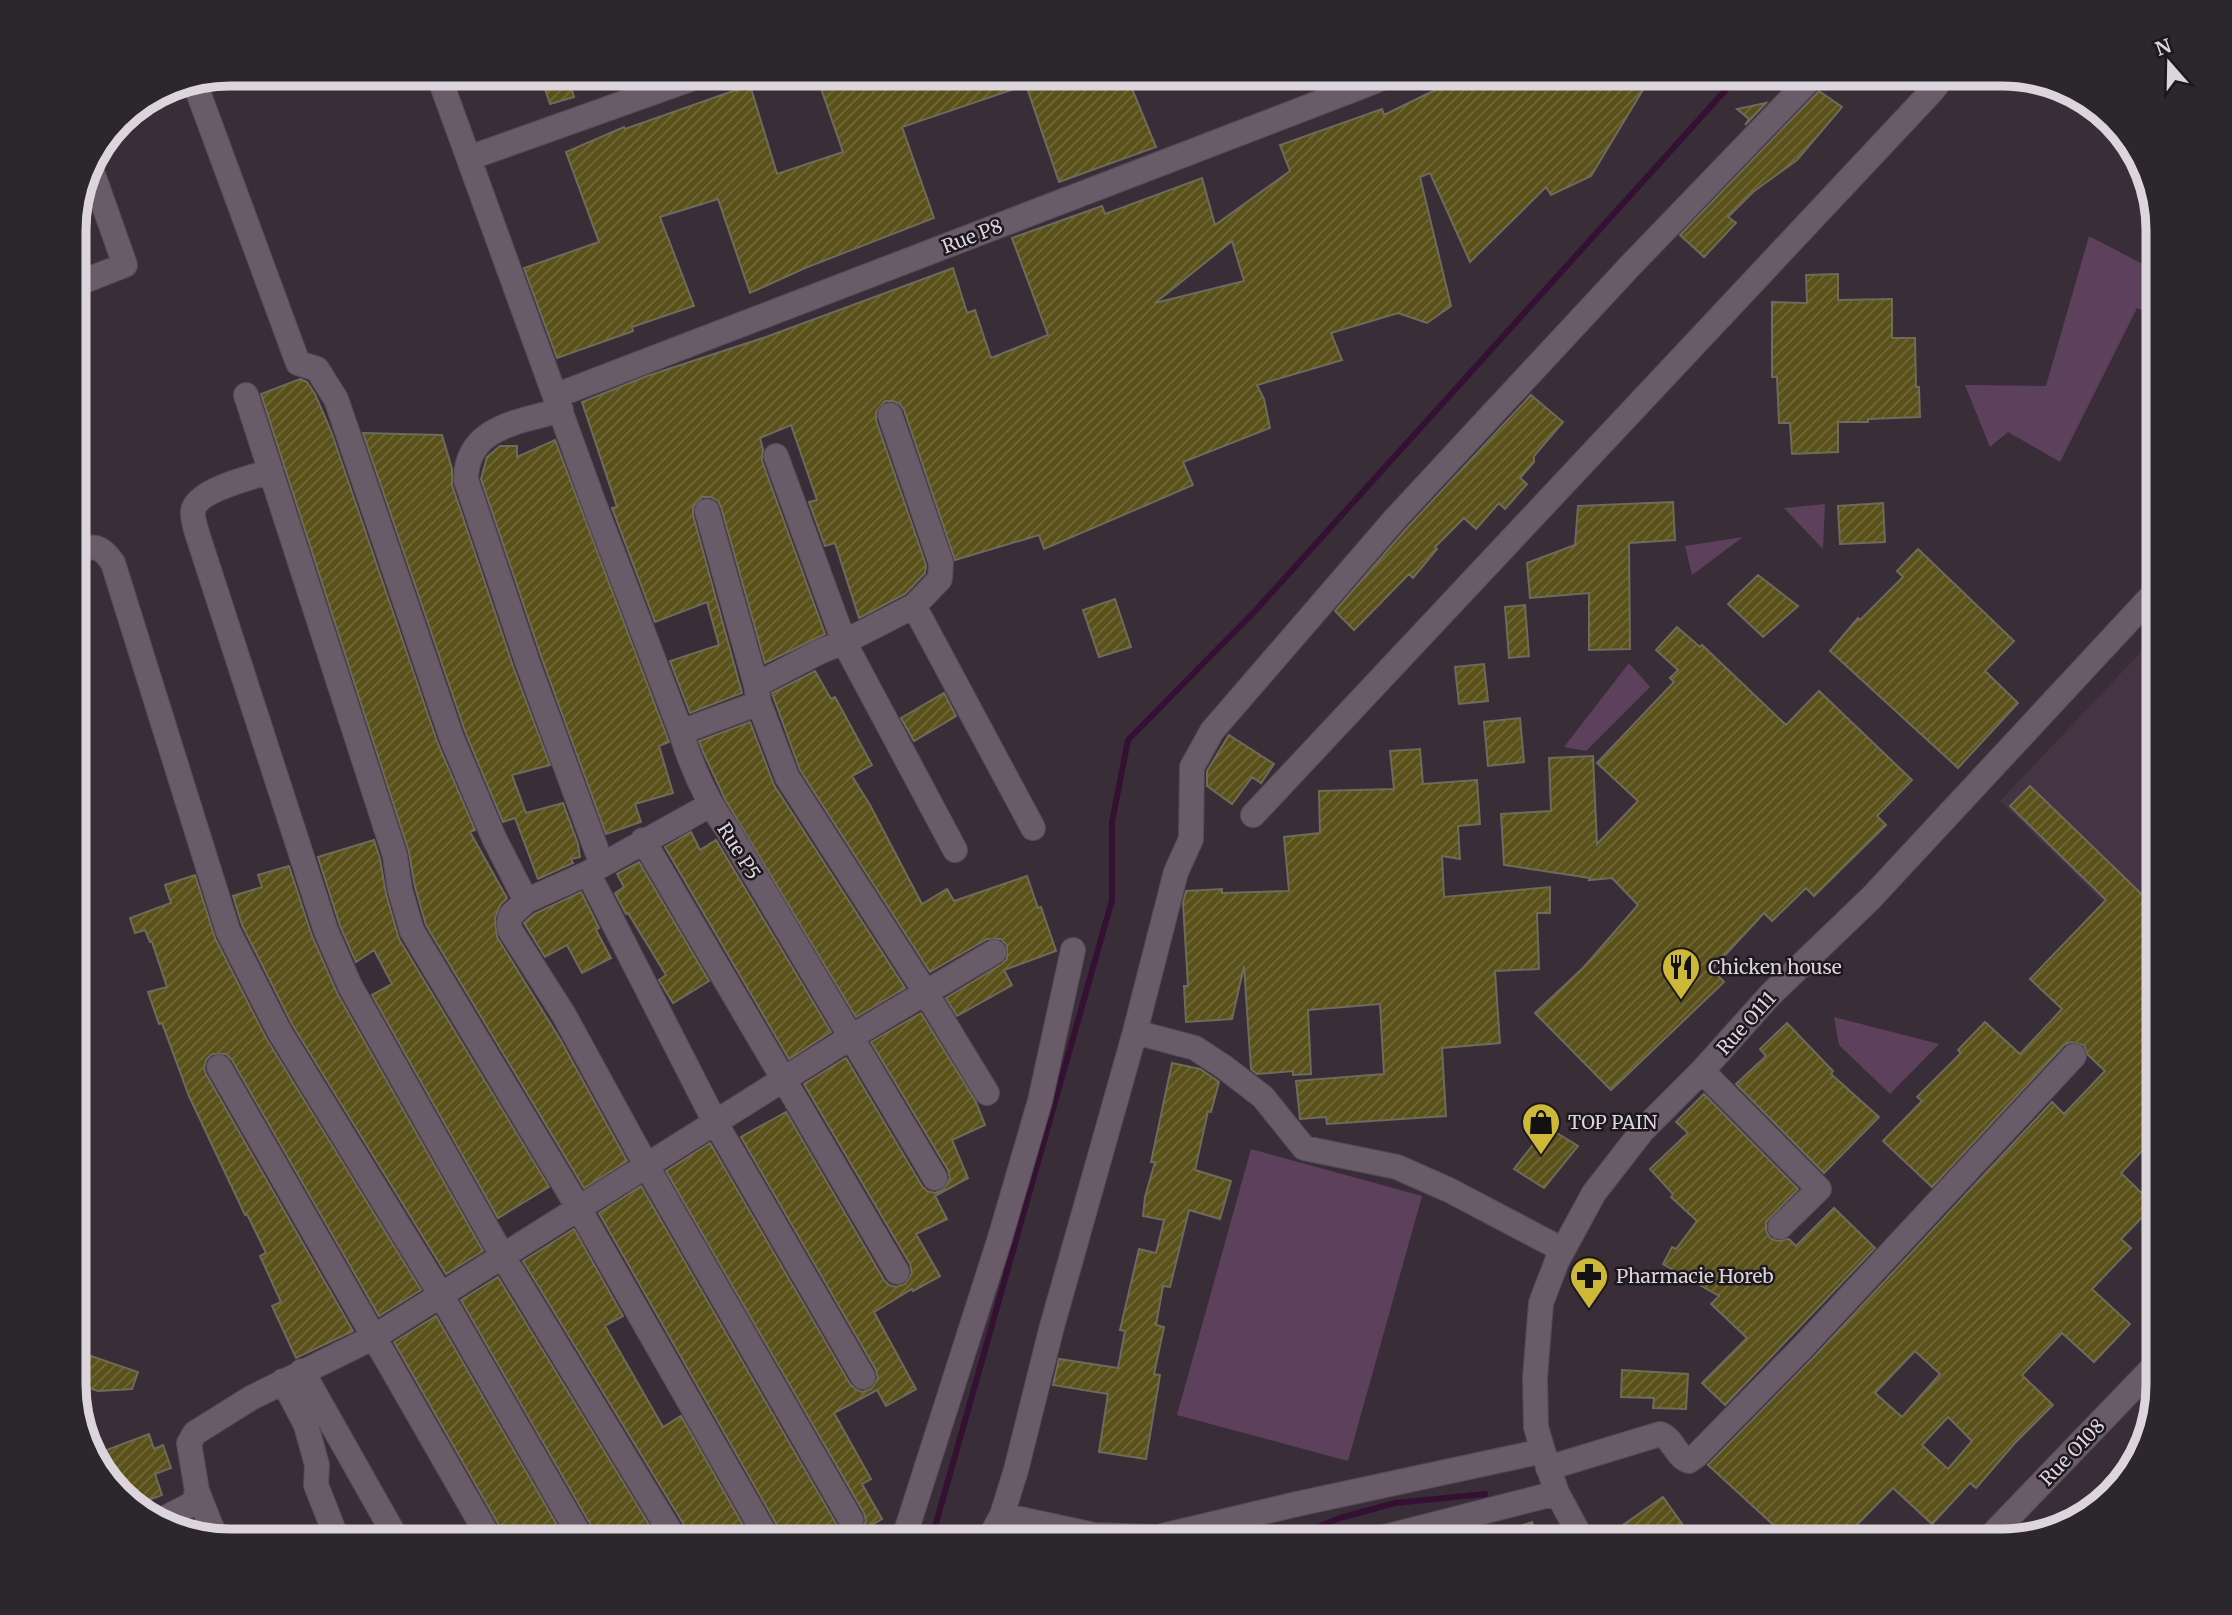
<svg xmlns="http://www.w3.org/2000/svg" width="2232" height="1615" viewBox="0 0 2232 1615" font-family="Merriweather,serif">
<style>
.built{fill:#453444}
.park{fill:#5d405b}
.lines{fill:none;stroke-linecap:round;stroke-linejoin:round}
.stream{stroke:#341132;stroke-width:6}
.building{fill:url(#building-hatch);stroke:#6d6b5a;stroke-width:2;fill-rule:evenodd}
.street-casing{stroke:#554b55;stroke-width:26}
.street{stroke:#695b68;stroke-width:24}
.labels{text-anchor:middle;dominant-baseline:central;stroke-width:5;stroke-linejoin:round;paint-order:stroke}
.street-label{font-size:19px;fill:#ddd5dc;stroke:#1d181d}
.poi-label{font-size:19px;fill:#ddd5dc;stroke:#1d181d;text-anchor:start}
.rim{fill:none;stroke:#ddd5dc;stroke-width:9}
</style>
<defs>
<pattern id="building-hatch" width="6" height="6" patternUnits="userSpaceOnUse" patternTransform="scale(1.75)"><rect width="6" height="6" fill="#5a511a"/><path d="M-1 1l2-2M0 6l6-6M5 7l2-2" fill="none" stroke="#71693b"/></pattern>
</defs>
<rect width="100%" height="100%" fill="#392d38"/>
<!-- built -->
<path class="built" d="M2158 634V956L2000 801Z"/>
<!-- park -->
<path class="park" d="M2089 236 2158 272V316L2137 308 2060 462 2008 432 1990 447 1965 385 2046 386Z
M1825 504 1823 549 1784 508Z
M1743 537 1692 575 1685 546Z
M1629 663 1650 687 1586 751 1564 747Z
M1834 1017 1939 1044 1890 1094 1839 1045Z
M1251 1149 1422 1196 1348 1461 1177 1415Z"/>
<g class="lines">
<!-- stream -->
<path class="stream" d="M931 1541 1112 900V822L1128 740 1256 610 1740 74
M1281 1541 1340 1518 1395 1503 1485 1494"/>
</g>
<!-- building -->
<path class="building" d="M540 74H567L574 97 550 104Z
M816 74H1126L1156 147 1059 182 1026 85 902 127 934 218 805 268 750 293 718 199 660 217 694 306 632 327 633 331 557 358 524 268 599 242 566 152 624 127 625 129 750 85 777 174 843 152Z
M1468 74H1642L1647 83 1591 176 1551 195 1546 187 1470 262 1430 173 1420 177 1451 306 1427 323 1398 313 1331 333 1342 360 1257 385 1264 399 1270 428 1183 462 1193 485 1044 549 1039 535 955 560 904 410 900 404 893 401H885L876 412V420L926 565 925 573 905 594 859 618 835 543 825 546 809 502 817 500 791 425 760 438 763 449 762 461 825 634 765 663 721 507 718 501 711 497H702L693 507V515L742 693 690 713 670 661 719 645 707 602 655 622 612 508 617 507 582 402 647 376 766 337 953 268 967 313 975 310 991 358 1048 335 1012 238 1102 206 1105 214 1202 178 1215 225 1290 171 1280 145 1382 109 1384 115ZM1232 241 1244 281 1155 303Z
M1819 91 1842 107 1797 160 1753 192 1728 217 1736 223 1704 257 1680 235Z
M1766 103 1745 125 1749 119 1737 109Z
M1838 274V300L1892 299V338H1915L1916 387H1919L1920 417 1868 419V422H1838V452L1792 454 1790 423H1779L1777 377H1772V302L1807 303 1806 275Z
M300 379 307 382 315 394 331 431 438 744 475 830 470 832 507 898 500 905 495 918 497 937 560 1039 627 1161 584 1188 426 925 415 887 409 852 261 394Z
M1531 395 1563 422 1534 456V462L1520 478 1527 484 1505 509 1499 503 1476 529 1464 518 1435 547 1437 549 1413 578 1409 574 1354 630 1335 611 1406 529Z
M363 433 442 435 452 469V485L514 669 550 765 512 775 526 813 563 803 578 844 580 857 571 859 573 863 538 879 515 818 503 822 466 734Z
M555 440 669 742 659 746 673 793 635 804 641 822 606 834 542 659 481 479 487 457 500 446H517V457Z
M1673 502 1675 540 1629 543 1630 649 1589 650V593L1530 598 1527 563 1575 545 1578 506Z
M1883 503 1885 542 1840 544 1838 506Z
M1918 549 2014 641 1985 671 2018 703 1958 768 1830 651 1858 618 1860 620 1903 577 1897 571Z
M1758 575 1798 606 1763 637 1728 604Z
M1115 599 1131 647 1099 657 1083 610Z
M1525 605 1529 656 1509 658 1505 607Z
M1677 627 1700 647 1702 645 1786 725 1819 691 1912 780 1877 816 1886 825 1814 896 1806 888 1772 921 1764 913 1712 969 1724 982 1611 1090 1535 1013 1584 967 1638 905 1612 878 1589 880 1590 878 1504 865 1501 814 1551 811 1549 758 1593 756 1597 844 1638 801 1597 763 1674 682 1670 678 1678 670 1656 650Z
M1484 664 1488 701 1459 704 1455 667Z
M815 671 831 699 835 697 872 765 852 776 870 805 922 904 947 889 954 901 1027 876 1038 908 1041 907 1056 951 1004 970 1012 985 957 1016 946 998 1002 964 1007 959V945L1001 939H987L930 972 800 770 772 693Z
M944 693 956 716 914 741 901 718Z
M1520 718 1524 762 1488 766 1484 722Z
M750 722 774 785 905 988 856 1017 726 801 704 754 699 741Z
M1229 735 1274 764 1261 783 1252 777 1232 804 1207 786V771Z
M1420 749 1423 784 1477 780 1480 824 1458 826 1460 859 1442 856 1444 897 1550 887V913H1537L1539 969 1495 971 1500 1043 1442 1048 1446 1116 1327 1124 1326 1117 1300 1119 1296 1081 1384 1074 1380 1004 1308 1010 1311 1074 1293 1075V1071L1257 1074 1251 1069 1244 966 1232 1019 1186 1022 1184 986H1188L1183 903 1186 891 1222 889V893L1289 891 1284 837 1320 833 1319 791 1394 789 1390 751Z
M2030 786 2158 910V1134L2121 1173 2154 1205 2121 1239 2131 1248 2092 1289 2130 1324 2094 1362 2062 1333 2022 1375 2053 1405 2014 1444 1976 1488 1970 1483 1932 1524 1893 1488 1840 1542H1792L1708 1465 1813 1358 2052 1102 2064 1114 2105 1071 2088 1055 2084 1045 2070 1042 2064 1045 1932 1187 1883 1141 1922 1101 1917 1097 1961 1053 1958 1050 1985 1022 2020 1054 2062 1009 2030 979 2106 900 2010 806ZM1915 1351 1940 1374 1902 1417 1875 1393ZM1948 1417 1972 1441 1948 1469 1922 1445Z
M691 832 700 850 716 840 831 1032 789 1059 665 847Z
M374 840 380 859 386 894 399 939 549 1187 498 1218 372 995 392 984 374 950 356 962 340 926 318 857Z
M639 862 709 981 673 1003 659 980 666 975 628 913 626 914 615 893 624 887 617 874Z
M289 866 312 936 337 993 483 1251 446 1274 292 1024 242 925 233 896 262 887 258 875Z
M195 875 215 938 266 1038 421 1290 379 1316 232 1060 226 1054H212L206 1060 204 1068 206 1074 353 1331 296 1358 272 1306 281 1302 260 1256 266 1253 247 1214 245 1215 189 1096 162 1023 159 1024 148 992 167 987 152 942H150L145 930 135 933 130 918 171 903 165 885Z
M581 892 599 928 596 930 611 958 582 973 567 945 545 957 524 923 534 914Z
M921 1013 976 1102 985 1125 952 1140 968 1178 935 1196 947 1219 916 1234 940 1276 913 1291 912 1289 874 1312 916 1389 886 1406 877 1390 834 1413 871 1479 862 1484 882 1519 853 1536 856 1541H784L782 1534 599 1213 641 1186 838 1527 843 1532 850 1535 859 1532 866 1521 864 1513 666 1171 710 1143 850 1384 855 1389 862 1392 871 1389 878 1378 876 1370 741 1137 786 1112 884 1280 889 1285 896 1287 905 1284 912 1273 910 1264 804 1084 846 1058 922 1186 927 1191 935 1193 943 1190 950 1178 948 1170 871 1042Z
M1787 1023 1833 1071 1831 1074 1879 1117 1824 1173 1736 1084 1766 1056 1760 1049Z
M1172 1063 1200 1069 1219 1082 1211 1112 1208 1111 1195 1170 1231 1181 1220 1219 1189 1210 1170 1287 1163 1286 1156 1325 1164 1327 1154 1374 1160 1375 1146 1459 1099 1452 1108 1394 1053 1385 1059 1359 1118 1368 1125 1331 1120 1330 1139 1249 1156 1253 1164 1220 1143 1216 1145 1197 1155 1162H1151Z
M1704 1094 1798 1189 1766 1222V1231L1770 1238 1777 1241 1789 1239 1796 1246 1834 1208 1875 1248 1725 1405 1702 1383 1747 1338 1711 1304 1719 1296 1663 1264 1672 1247 1676 1249 1697 1221 1671 1197 1673 1194 1650 1169 1688 1133 1676 1122Z
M1547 1127 1578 1146 1544 1188 1514 1169Z
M574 1229 623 1316 605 1326 663 1427 681 1416 752 1541H691L689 1533 523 1261Z
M498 1277 659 1541H598L596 1534 461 1300Z
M436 1316 564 1537 556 1541H506L504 1534 394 1342Z
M85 1354 138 1372 132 1389 98 1391 74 1383V1358Z
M1622 1370 1688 1374 1686 1409 1653 1408 1654 1398 1621 1397Z
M149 1434 154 1449 163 1445 171 1468 155 1474 162 1495 132 1506 91 1456Z
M1663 1497 1695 1542H1635L1623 1525Z
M1532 1522 1539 1542H1484V1539Z"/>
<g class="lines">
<defs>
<path id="street" d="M438 74 593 501 681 732C692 769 706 800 729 832L935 1178
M194 81 298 363 317 369 336 399 452 739 494 838 526 901
M469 158 705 74
M74 285 125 265 89 163
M246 395 395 856 400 890 412 931 578 1207 769 1541
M555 396 1360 87 1385 77 1386 74
M561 410C520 422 466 426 466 480L528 664 602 865
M776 456 844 642 955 850
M271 471C252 478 197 489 193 511 192 517 195 526 197 533L326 931 350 986 502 1255 676 1541
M707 511 756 685
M74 551C94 545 101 545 113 563L228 931 279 1031 441 1295 583 1541
M914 606 1033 828
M759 703 787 777 926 993 987 1093
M681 732 759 703 756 685 819 652 844 642 914 606 940 579 941 563 890 415
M710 805 588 873 526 901 511 915 509 922 510 930 564 1015 646 1165 851 1520
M1253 815 1933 90 1945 74
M643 840 897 1272
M588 873 715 1122 863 1377
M1135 1032 1195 1048 1224 1067 1263 1097 1304 1148 1397 1167 1449 1190 1563 1250
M219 1067 491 1541
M1702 1071 1819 1189 1780 1227
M302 1371 398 1541
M283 1381 306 1425 317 1465 316 1485 338 1541
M1548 1468 1660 1434C1674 1439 1675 1456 1689 1461L1696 1456 1802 1348 2074 1056
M197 1491 215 1536
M1002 1515 1094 1535 1158 1537 1297 1504 1543 1451
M163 1519 194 1503 197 1491 189 1443 195 1433 251 1398 374 1337 851 1037 994 952
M903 1541 1000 1238 1040 1101 1073 950
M988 1541 1002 1515 1016 1470 1051 1330 1135 1032 1176 872 1191 839 1192 767 1212 731 1395 519 1630 266 1815 74
M1369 1541 1557 1493
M1583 1541 1557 1493 1543 1451 1536 1427 1535 1378 1541 1303 1557 1261 1594 1193 1643 1130 1702 1071 1771 994 1871 898 2158 589
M1986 1541 2158 1362"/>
</defs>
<!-- street casing -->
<use href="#street" class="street-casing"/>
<!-- street -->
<use href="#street" class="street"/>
</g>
<!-- icons -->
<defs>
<symbol id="restaurant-pin" viewBox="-11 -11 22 30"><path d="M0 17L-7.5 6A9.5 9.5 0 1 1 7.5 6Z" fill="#ceb837" stroke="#1d181d"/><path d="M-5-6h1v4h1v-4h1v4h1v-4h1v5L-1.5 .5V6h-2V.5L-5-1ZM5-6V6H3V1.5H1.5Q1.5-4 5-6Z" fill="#111"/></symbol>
<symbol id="shop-pin" viewBox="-11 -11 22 30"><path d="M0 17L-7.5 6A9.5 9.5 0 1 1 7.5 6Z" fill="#ceb837" stroke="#1d181d"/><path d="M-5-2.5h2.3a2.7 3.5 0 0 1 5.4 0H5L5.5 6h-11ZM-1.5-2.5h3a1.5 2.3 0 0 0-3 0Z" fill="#111"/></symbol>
<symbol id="pharmacy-pin" viewBox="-11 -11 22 30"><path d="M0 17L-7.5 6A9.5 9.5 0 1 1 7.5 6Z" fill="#ceb837" stroke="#1d181d"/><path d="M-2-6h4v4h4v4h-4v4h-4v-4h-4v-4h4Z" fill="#111"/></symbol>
</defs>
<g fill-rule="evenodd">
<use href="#restaurant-pin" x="1659" y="945" width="44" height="60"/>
<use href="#shop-pin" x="1519" y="1100" width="44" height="60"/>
<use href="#pharmacy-pin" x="1567" y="1254" width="44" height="60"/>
</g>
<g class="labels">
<!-- street labels -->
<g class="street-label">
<text transform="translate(972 236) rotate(-21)">Rue P8</text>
<text transform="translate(739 851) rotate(58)">Rue P5</text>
<text transform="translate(1746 1023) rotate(-48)">Rue O111</text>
<text transform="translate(2072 1452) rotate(-46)">Rue O108</text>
</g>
<!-- poi labels -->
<g class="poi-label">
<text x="1708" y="967">Chicken house</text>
<text x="1568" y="1122">TOP PAIN</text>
<text x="1616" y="1276">Pharmacie Horeb</text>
</g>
</g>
<!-- crop -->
<path d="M0 0H2232V1615H0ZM230 86H2002A144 144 0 0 1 2146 230V1385A144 144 0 0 1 2002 1529H230A144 144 0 0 1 86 1385V230A144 144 0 0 1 230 86Z" fill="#2c272c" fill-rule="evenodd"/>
<path class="rim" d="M230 86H2002A144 144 0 0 1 2146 230V1385A144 144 0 0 1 2002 1529H230A144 144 0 0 1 86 1385V230A144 144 0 0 1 230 86Z"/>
<!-- north arrow -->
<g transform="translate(2169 63) rotate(340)" stroke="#1d181d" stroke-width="5" paint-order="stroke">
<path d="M0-5L12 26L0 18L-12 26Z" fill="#ddd5dc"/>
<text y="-10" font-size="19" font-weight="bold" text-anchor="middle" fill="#ddd5dc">N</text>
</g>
</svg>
